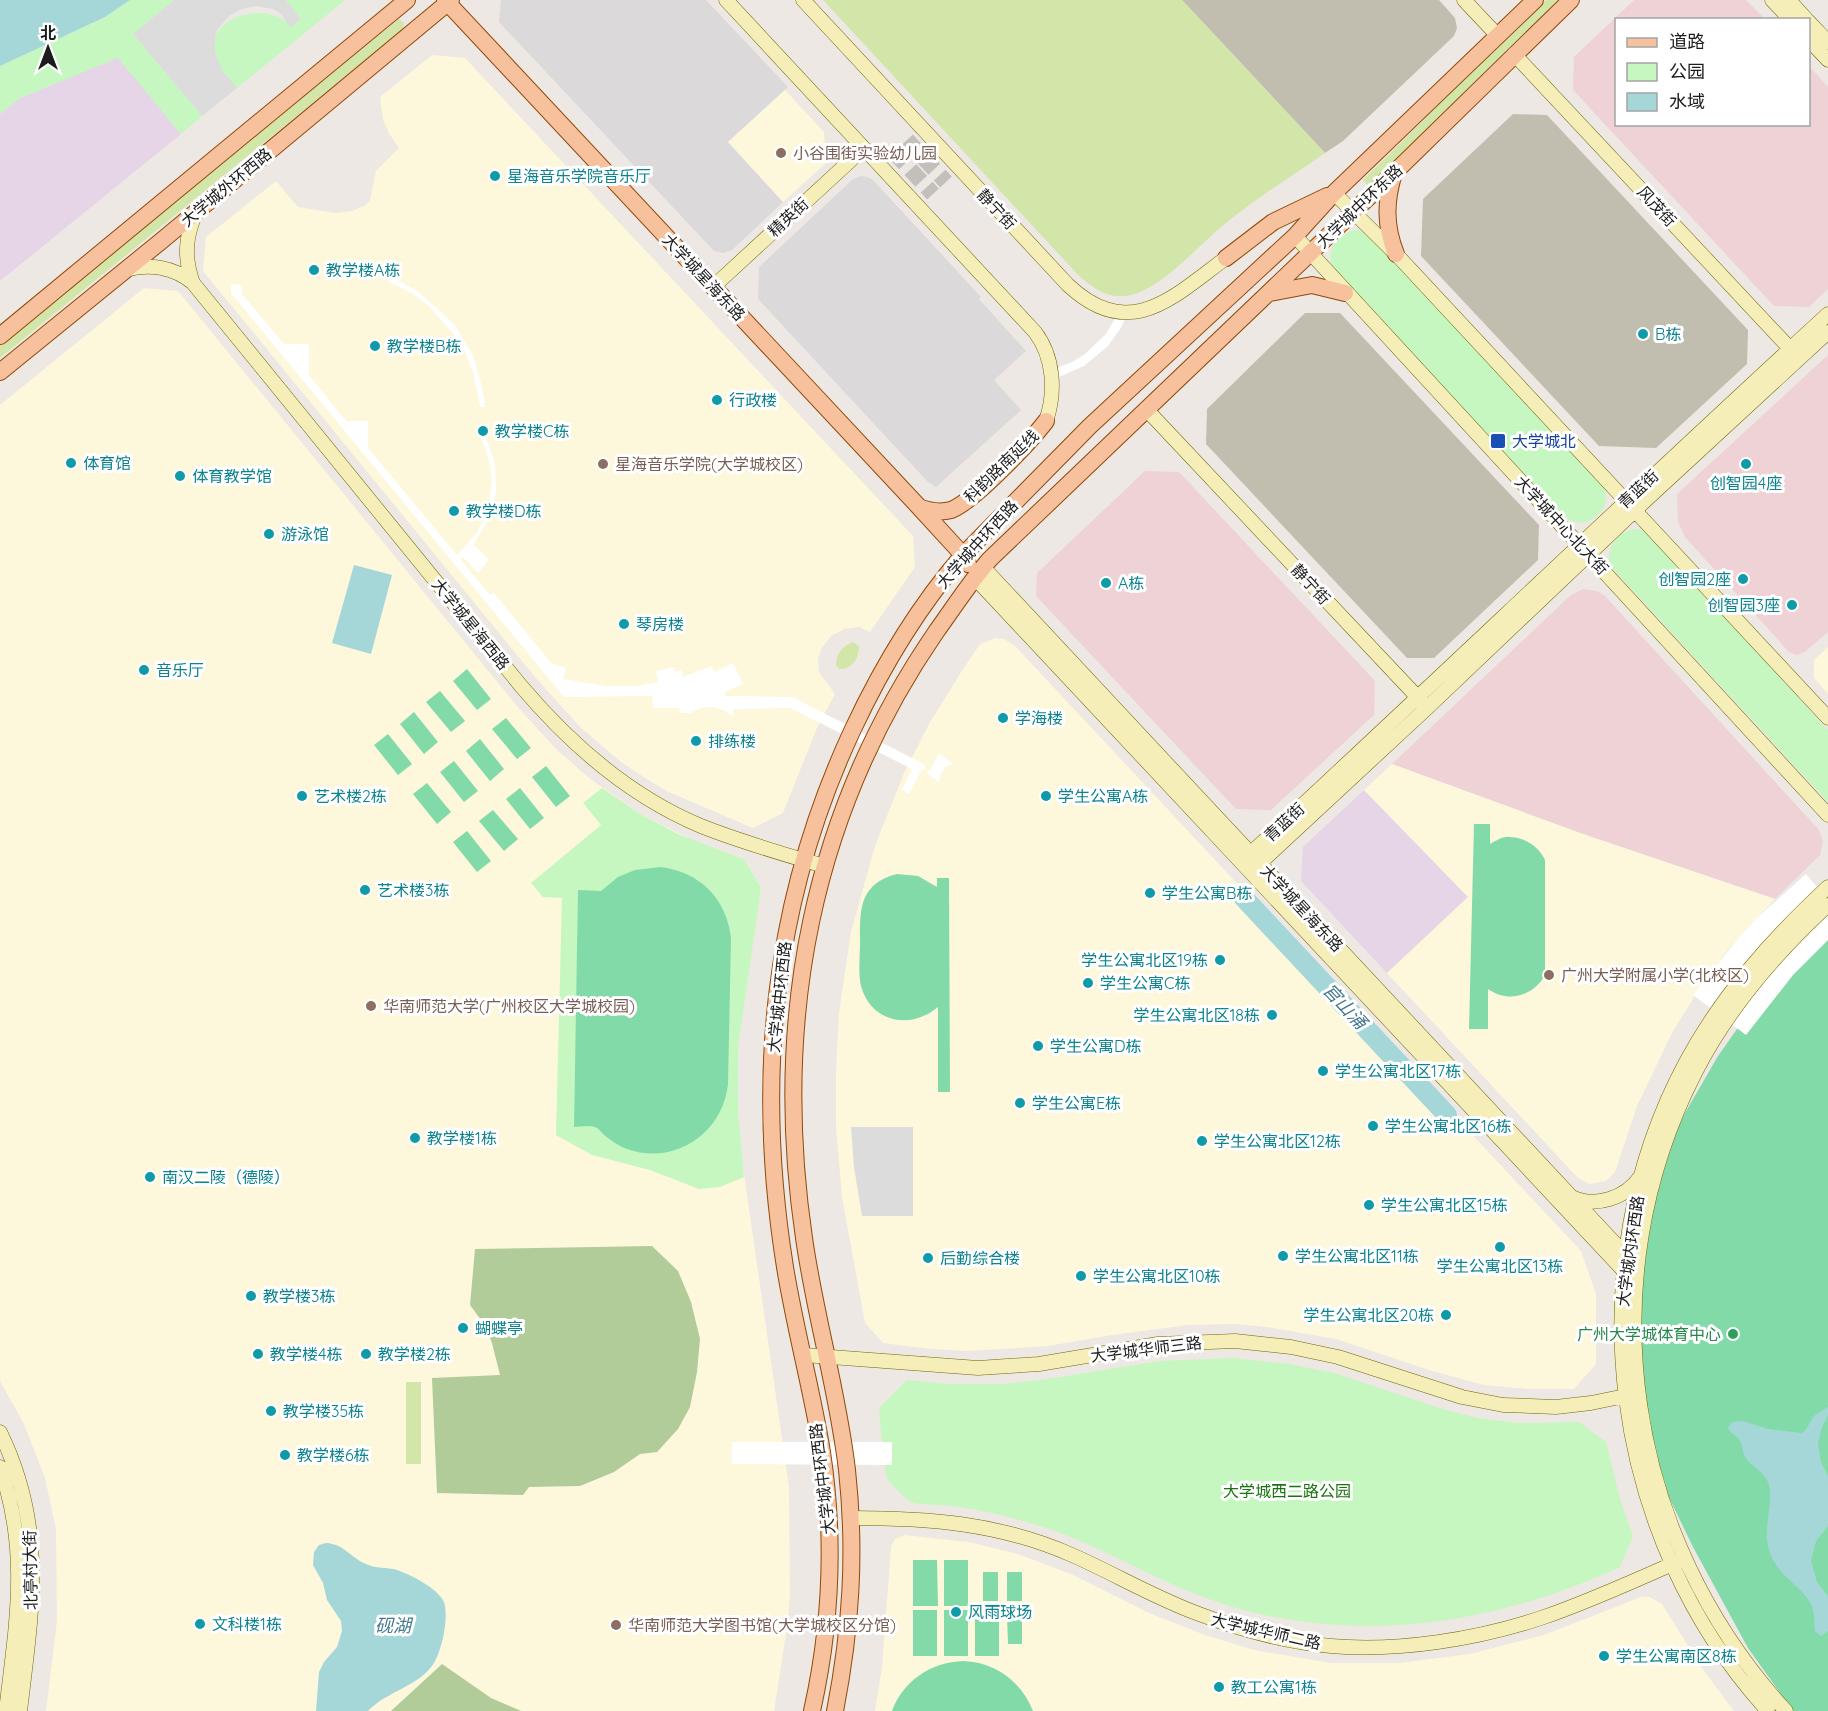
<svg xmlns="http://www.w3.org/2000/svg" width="1828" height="1711" viewBox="0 0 1828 1711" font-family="Quicksand,'Noto Sans SC',sans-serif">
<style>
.residential{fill:#dbd9da}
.commercial{fill:#eed2d6}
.industrial{fill:#e6d5e6}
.education{fill:#fdf7dc}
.construction{fill:#c1beaf}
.grass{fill:#d2e6aa}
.forest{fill:#b1cb99}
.park{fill:#c6f7c0}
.pitch{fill:#83daa9}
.parking{fill:#dcdcdc}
.water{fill:#a5d7d9}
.pier{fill:#fff}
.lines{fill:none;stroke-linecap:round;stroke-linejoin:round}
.river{stroke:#a5d7d9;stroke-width:20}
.primary-tunnel{stroke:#c3bfbb;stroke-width:16;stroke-dasharray:16 8;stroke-linecap:butt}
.secondary-casing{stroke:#6e6709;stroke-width:15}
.primary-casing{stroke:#8f4906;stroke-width:18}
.secondary{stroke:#f6eeb8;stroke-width:14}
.primary{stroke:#f7c19e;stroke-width:16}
.education-dot{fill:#8d6e63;stroke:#fff;stroke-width:2}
.culture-dot{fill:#0f9aa8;stroke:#fff;stroke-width:2}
.transit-dot{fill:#1a4fb4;stroke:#fff;stroke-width:2}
.leisure-dot{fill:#2e9e5b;stroke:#fff;stroke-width:2}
.labels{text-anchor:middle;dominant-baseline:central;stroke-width:6;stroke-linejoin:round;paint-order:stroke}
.education-label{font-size:16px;fill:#785e54;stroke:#fff;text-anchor:start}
.culture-label{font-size:16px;fill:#0d838f;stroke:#fff;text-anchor:start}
.street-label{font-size:16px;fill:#1c1c1c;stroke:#fff}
.transit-label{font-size:16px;fill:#164399;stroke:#fff;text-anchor:start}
.leisure-label{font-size:16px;fill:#27864d;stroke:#fff;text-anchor:end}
.park-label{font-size:16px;fill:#1a7510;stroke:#fff}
.water-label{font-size:18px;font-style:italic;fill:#457990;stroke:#fff}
</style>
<rect width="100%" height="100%" fill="#ede8e3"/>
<!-- residential -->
<path class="residential" d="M501 0H706L788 87 728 142 783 202 732 250 723 253 714 251 499 22Z
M861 176 868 177 873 180 981 297 979 299 1026 351 994 380 1021 410 936 487 927 481 758 299 759 267 853 179Z"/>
<!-- commercial -->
<path class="commercial" d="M1634 0H1746L1765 19 1616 20V124H1808L1809 66 1828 87V289L1809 307 1774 306 1573 90 1574 57Z
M1828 355V632L1805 652 1797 655 1789 652 1685 537 1678 522 1677 494Z
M1145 471 1179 472 1375 681 1374 715 1271 810 1236 809 1036 596 1037 573Z
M1583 589 1597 591 1605 596 1819 830 1823 842 1820 855 1775 899 1583 834 1392 764 1571 595Z"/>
<!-- industrial -->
<path class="industrial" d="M118 57 181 134 0 281V114L20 98Z
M1364 790 1468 897 1387 973 1301 881 1303 847Z"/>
<!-- education -->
<path class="education" d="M432 55 465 58 913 536 915 567 870 632 859 627 844 629 831 636 821 649 818 660 819 672 835 694 817 728 783 813 753 828 669 792 653 783 621 762 580 727 535 677 203 271 206 237 276 181 298 207 335 213 352 211 366 205 370 200 376 171 399 148 390 135 383 120 380 97Z
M785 90 824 132 826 163 783 202 728 142Z
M144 288 178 291 517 706 555 748 589 778 642 815 692 840 744 859 761 888 740 1019 738 1047V1111L740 1146 789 1487 790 1596 787 1627 774 1711H46L57 1621 56 1529 45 1478 24 1424 0 1381V405Z
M995 638 1004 639 1015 646 1246 893 1239 900 1445 1120 1452 1113 1581 1251 1596 1294V1364L1574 1389H1528L1484 1385 1429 1370 1336 1339 1267 1327 1234 1324 1188 1325 1112 1335 1048 1346 968 1351 930 1349 883 1343 865 1323 842 1197 836 1127V1071L839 1013 851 932 875 846 904 773 929 724 963 669 980 644Z
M1828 647V694L1814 678V660Z
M1392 764 1583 834 1775 899 1727 951 1698 991 1673 1031 1637 1106 1615 1172 1606 1181 1590 1184 1578 1178 1387 973 1468 897 1364 790Z
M904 1535 969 1542 1018 1554 1071 1574 1149 1613 1205 1635 1254 1650 1331 1663H1399L1470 1654 1544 1635 1641 1597H1650L1662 1604 1702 1668 1734 1711H875L882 1667 891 1547 895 1539Z"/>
<!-- construction -->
<path class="construction" d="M1182 0H1439L1455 18 1457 28 1454 36 1343 141 1325 153Z
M1513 114 1547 115 1748 330 1747 364 1656 448 1599 446 1421 256 1423 199Z
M1305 313H1340L1539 525 1538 560 1434 658H1407L1206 444 1207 409Z"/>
<!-- grass -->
<path class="grass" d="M823 0H1182L1325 153C1294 175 1261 195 1231 219 1201 241 1161 293 1124 296 1106 298 1092 287 1079 276Z
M1546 0H1560L1368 186 1363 180 1423 121 1453 89Z
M399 19 404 23 403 29 0 358V344Z
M853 642 859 646C859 658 852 670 839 669L836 665C836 654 842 646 853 642Z
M406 1382H421V1464H406Z"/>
<!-- forest -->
<path class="forest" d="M652 1246 678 1271 691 1302 700 1339 697 1372 690 1407 678 1429 657 1452 640 1454 614 1472 580 1486 529 1487 523 1495 437 1493 432 1378 500 1375 492 1343 484 1324 470 1305 475 1249Z
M442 1664 491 1698 521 1711H391Z"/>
<!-- park -->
<path class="park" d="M130 0H174L133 34 202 116 181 134 118 58 20 98 0 114V66L105 17Z
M286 0H345L237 88C230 80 222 72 217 62 198 19 262 0 288 23L301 19Z
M1358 230 1370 236 1603 486C1615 509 1586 534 1565 517L1333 268C1324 251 1339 231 1358 230Z
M1634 529 1641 530 1648 535 1828 730V802L1612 568C1603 551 1616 533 1634 529Z
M602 788 642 815 680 835 744 859 761 888 738 1047V1111L744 1177 720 1187 699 1189 650 1170 592 1155 556 1135 562 898 543 897 531 883 601 825 583 803Z
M1234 1358 1289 1364 1334 1373 1436 1407 1477 1418 1518 1423 1579 1422 1606 1442 1620 1499 1633 1536 1620 1567C1486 1629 1333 1649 1193 1593 1145 1574 1101 1547 1052 1530 1023 1520 992 1512 960 1507 950 1505 917 1505 911 1502 907 1500 890 1483 888 1480 884 1473 880 1420 879 1408L907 1380 949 1384H1002L1041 1380 1160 1361Z"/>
<!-- pitch -->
<path class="pitch" d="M467 669 491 699 477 710 453 681Z
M440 691 465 721 451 732 426 702Z
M414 712 438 742 424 754 400 724Z
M506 718 531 748 517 759 492 729Z
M388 734 412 764 398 775 374 745Z
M480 739 504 769 490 781 466 751Z
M454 761 478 791 464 802 440 772Z
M546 766 570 796 556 807 532 777Z
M427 783 451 812 437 824 413 794Z
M520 788 544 818 530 829 506 799Z
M493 810 518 839 504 851 479 821Z
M1474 824H1490V844C1496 841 1503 836 1509 837 1525 837 1539 847 1545 860V976C1531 997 1508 1003 1488 989V1029H1469Z
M467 831 491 861 477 872 453 842Z
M661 867C700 872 727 899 731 938L728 1084C723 1133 675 1166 627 1149 619 1146 610 1140 603 1134 601 1132 599 1129 597 1128 591 1125 580 1127 574 1127L578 890 601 891 618 877 635 870Z
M897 874 918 876 937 887V878H949L950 1092H938V1007C911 1030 871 1023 861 986 858 973 860 957 860 944 860 911 858 884 897 874Z
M1828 926V1711H1793L1748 1648 1693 1547 1664 1487 1640 1387 1638 1308 1648 1202 1678 1125 1718 1056 1761 995Z
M913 1560H937L938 1606H913Z
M944 1560H968V1606H944Z
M983 1572H998V1601H983Z
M1007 1572H1022V1601H1007Z
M913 1610H937V1656H913Z
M968 1610V1656H944V1610Z
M975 1610H999V1656H975Z
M1007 1615H1022V1644H1008Z
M963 1661C995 1662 1021 1681 1033 1711H892C903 1681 931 1662 963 1661Z"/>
<!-- parking -->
<path class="parking" d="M174 0H286L301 19 290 27 281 14 273 9 256 6 242 9 229 16 217 30 215 38V52L222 70 237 88 202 116 133 34Z
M851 1127H913V1216H862L854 1167Z"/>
<!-- water -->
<path class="water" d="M0 0H130L105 17 0 66Z
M354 565 392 575 371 654 332 643Z
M1828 1407V1415L1821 1430 1818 1444 1821 1462 1828 1476V1526L1816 1541 1811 1561 1817 1582 1828 1596V1631L1821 1636 1815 1631C1814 1622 1815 1612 1811 1604 1799 1583 1777 1576 1769 1550 1762 1528 1775 1499 1768 1482 1763 1471 1752 1467 1746 1458 1742 1453 1743 1446 1740 1441 1737 1435 1731 1434 1728 1428L1732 1422 1743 1421 1768 1429 1801 1433 1805 1431 1814 1416Z
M326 1543C344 1544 351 1558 366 1564 376 1569 387 1567 397 1570 411 1575 435 1587 443 1600 450 1614 442 1650 434 1663 420 1686 387 1691 368 1711H316L319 1672 324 1662 337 1647 342 1631 341 1621 327 1600 323 1583 313 1565 314 1552 319 1545Z"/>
<!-- pier -->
<path class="pier" d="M390 276 419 292 455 325 473 356 482 387 485 407H480L473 372 464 350H451L449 344 460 343 455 336 429 306 413 294 388 281Z
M231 284 242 285V294L284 344H309V375L346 421H368V448L457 555 476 534 484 519 489 503 492 481 490 466 486 450 479 435H485L495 463 496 492 488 521 473 545 489 559 478 573 463 557 460 559 490 595 494 593 551 663 566 668 563 679 606 686H636L658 682 656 671 674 667 676 672 681 670 683 677 711 666 715 672 733 663 743 684 725 692V696L792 697 924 764 925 767 924 770H921L909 794 902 790 912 769 790 708 733 709V717L726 711 714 707 700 708 690 713H680L679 708H653L652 696 564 697 231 293Z
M1129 307 1122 326 1108 346 1084 366 1054 379 1052 370 1072 362 1085 354 1106 334 1117 315Z
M939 753 954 765H949L945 767 940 776 939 782 926 773 931 769Z
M1806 874 1828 900V940L1793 975 1746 1035 1693 995 1741 935 1760 915Z
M732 1442H892V1465L732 1464Z"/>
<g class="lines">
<!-- river -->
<path class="river" d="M1243 897 1447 1115"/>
<!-- primary-tunnel -->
<path class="primary-tunnel" d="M907 140 946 182
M894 152 933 194"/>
<defs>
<path id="secondary" d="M726 0 1035 332C1054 357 1056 392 1046 421
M803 0 1068 285C1130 343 1173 297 1226 258
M1464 0 1498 36
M1772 0 1791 20
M1789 0 1807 20
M1808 21 1828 42
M1808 39 1828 60
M1514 54 1796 355
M1334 193 1396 254 1828 718
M1295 236 1828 815
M125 270C149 263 174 267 193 283L521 686C571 745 629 796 701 826 741 842 783 854 824 866
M193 283C184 258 185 237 196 213
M713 287 864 148
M1146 409 1424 704
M983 567 1637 1267
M975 578 1624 1271
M1248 859 1251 853C1444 674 1634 492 1828 314
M1253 865 1260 863 1427 708 1647 499 1828 332
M1572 1197C1595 1208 1626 1198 1640 1177
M804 1355 978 1368 1039 1364 1158 1344 1235 1341 1291 1347 1338 1357 1462 1397 1503 1405 1556 1407 1591 1403 1625 1396
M0 1432C47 1528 32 1610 20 1711
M0 1467C30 1552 16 1625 6 1711
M851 1518C929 1518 999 1523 1072 1555 1115 1574 1155 1598 1199 1614 1241 1630 1287 1642 1331 1646 1398 1652 1478 1639 1541 1618 1588 1602 1634 1581 1679 1561
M1768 1711C1610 1539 1575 1268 1686 1062 1722 995 1772 939 1828 887
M1786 1711C1626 1537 1587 1282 1696 1071 1729 1007 1776 953 1828 905"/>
<path id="primary" d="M445 0 919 507 963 555 968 564
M1394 173C1385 202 1385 226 1396 254
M1226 258 1273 222 1327 196
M1270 293 1312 285 1345 293
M0 336 407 0
M0 372 160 242 451 0
M919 507C929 511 940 513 951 510 973 502 1031 441 1046 421
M812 1711C831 1626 835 1538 822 1452 812 1390 795 1329 785 1267 755 1080 772 902 853 729 882 667 918 607 963 555L1090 426 1295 236 1334 193 1535 0
M835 1711C851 1629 856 1553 847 1470 838 1392 815 1316 804 1238 772 1020 811 814 936 632 954 607 970 582 990 559L1396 171 1571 0"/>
</defs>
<!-- secondary casing -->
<use href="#secondary" class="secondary-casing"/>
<!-- primary casing -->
<use href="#primary" class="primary-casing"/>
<!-- secondary -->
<use href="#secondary" class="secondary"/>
<!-- primary -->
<use href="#primary" class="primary"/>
</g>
<!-- markers -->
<g class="education-dot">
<circle cx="781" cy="153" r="6"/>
<circle cx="603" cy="464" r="6"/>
<circle cx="1549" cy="975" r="6"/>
<circle cx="371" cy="1006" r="6"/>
<circle cx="616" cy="1625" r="6"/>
</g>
<g class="culture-dot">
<circle cx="495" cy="176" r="6"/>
<circle cx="314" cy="270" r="6"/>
<circle cx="1643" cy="334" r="6"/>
<circle cx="375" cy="346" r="6"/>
<circle cx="717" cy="400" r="6"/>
<circle cx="483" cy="431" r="6"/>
<circle cx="71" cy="463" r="6"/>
<circle cx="1746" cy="464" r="6"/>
<circle cx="180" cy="476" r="6"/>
<circle cx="454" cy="511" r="6"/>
<circle cx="269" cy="534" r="6"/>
<circle cx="1743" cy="579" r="6"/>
<circle cx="1106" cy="583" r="6"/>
<circle cx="1792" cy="605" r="6"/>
<circle cx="624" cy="624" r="6"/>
<circle cx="144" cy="670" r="6"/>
<circle cx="1003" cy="718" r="6"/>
<circle cx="696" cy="741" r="6"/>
<circle cx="302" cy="796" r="6"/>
<circle cx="1046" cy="796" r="6"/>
<circle cx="365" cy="890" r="6"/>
<circle cx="1150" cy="893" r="6"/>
<circle cx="1220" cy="960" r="6"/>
<circle cx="1088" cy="983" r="6"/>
<circle cx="1272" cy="1015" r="6"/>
<circle cx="1038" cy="1046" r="6"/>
<circle cx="1323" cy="1071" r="6"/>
<circle cx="1020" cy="1103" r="6"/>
<circle cx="1373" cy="1126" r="6"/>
<circle cx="415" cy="1138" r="6"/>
<circle cx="1202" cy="1141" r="6"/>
<circle cx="150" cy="1177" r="6"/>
<circle cx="1369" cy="1205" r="6"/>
<circle cx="1500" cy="1247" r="6"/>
<circle cx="1283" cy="1256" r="6"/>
<circle cx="928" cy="1258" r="6"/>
<circle cx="1081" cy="1276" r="6"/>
<circle cx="251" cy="1296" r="6"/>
<circle cx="1446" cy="1315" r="6"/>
<circle cx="463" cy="1328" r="6"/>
<circle cx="258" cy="1354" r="6"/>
<circle cx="366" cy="1354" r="6"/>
<circle cx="271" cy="1411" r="6"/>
<circle cx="285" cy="1455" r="6"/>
<circle cx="956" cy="1612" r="6"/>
<circle cx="200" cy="1624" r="6"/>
<circle cx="1604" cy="1656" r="6"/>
<circle cx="1219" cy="1687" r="6"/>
</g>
<rect class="transit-dot" x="1490" y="433" width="16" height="16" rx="3"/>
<circle class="leisure-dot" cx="1733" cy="1334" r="6"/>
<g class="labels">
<!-- education labels -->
<g class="education-label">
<text x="793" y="153">小谷围街实验幼儿园</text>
<text x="615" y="464">星海音乐学院(大学城校区)</text>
<text x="1561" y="975">广州大学附属小学(北校区)</text>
<text x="383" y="1006">华南师范大学(广州校区大学城校园)</text>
<text x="628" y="1625">华南师范大学图书馆(大学城校区分馆)</text>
</g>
<!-- culture labels -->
<g class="culture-label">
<text x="507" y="176">星海音乐学院音乐厅</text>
<text x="326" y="270">教学楼A栋</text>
<text x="1655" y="334">B栋</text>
<text x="387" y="346">教学楼B栋</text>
<text x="729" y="400">行政楼</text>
<text x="495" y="431">教学楼C栋</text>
<text x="83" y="463">体育馆</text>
<text x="192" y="476">体育教学馆</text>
<text x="1746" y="483" text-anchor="middle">创智园4座</text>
<text x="466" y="511">教学楼D栋</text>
<text x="281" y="534">游泳馆</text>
<text x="1731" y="579" text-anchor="end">创智园2座</text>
<text x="1118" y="583">A栋</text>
<text x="1780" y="605" text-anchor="end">创智园3座</text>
<text x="636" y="624">琴房楼</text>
<text x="156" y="670">音乐厅</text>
<text x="1015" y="718">学海楼</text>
<text x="708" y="741">排练楼</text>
<text x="314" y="796">艺术楼2栋</text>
<text x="1058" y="796">学生公寓A栋</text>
<text x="377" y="890">艺术楼3栋</text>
<text x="1162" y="893">学生公寓B栋</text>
<text x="1208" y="960" text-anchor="end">学生公寓北区19栋</text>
<text x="1100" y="983">学生公寓C栋</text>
<text x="1260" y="1015" text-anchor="end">学生公寓北区18栋</text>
<text x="1050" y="1046">学生公寓D栋</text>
<text x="1335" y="1071">学生公寓北区17栋</text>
<text x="1032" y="1103">学生公寓E栋</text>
<text x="1385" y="1126">学生公寓北区16栋</text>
<text x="427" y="1138">教学楼1栋</text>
<text x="1214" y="1141">学生公寓北区12栋</text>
<text x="162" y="1177">南汉二陵（德陵）</text>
<text x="1381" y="1205">学生公寓北区15栋</text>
<text x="1295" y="1256">学生公寓北区11栋</text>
<text x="940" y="1258">后勤综合楼</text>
<text x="1500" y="1266" text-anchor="middle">学生公寓北区13栋</text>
<text x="1093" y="1276">学生公寓北区10栋</text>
<text x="263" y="1296">教学楼3栋</text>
<text x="1434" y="1315" text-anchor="end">学生公寓北区20栋</text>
<text x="475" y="1328">蝴蝶亭</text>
<text x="270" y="1354">教学楼4栋</text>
<text x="378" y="1354">教学楼2栋</text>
<text x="283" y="1411">教学楼35栋</text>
<text x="297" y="1455">教学楼6栋</text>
<text x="968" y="1612">风雨球场</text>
<text x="212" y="1624">文科楼1栋</text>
<text x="1616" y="1656">学生公寓南区8栋</text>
<text x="1231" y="1687">教工公寓1栋</text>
</g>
<!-- street labels -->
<g class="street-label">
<text transform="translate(226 187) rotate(-40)">大学城外环西路</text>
<text transform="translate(1359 206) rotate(-44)">大学城中环东路</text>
<text transform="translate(1657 206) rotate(47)">风茂街</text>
<text transform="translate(997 209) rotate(47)">静宁街</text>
<text transform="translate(788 217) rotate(-43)">精英街</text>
<text transform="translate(704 277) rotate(47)">大学城星海东路</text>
<text transform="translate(1001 466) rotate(-44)">科韵路南延线</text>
<text transform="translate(1638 489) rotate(-43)">青蓝街</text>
<text transform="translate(1562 525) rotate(47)">大学城中心北大街</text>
<text transform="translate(977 544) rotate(-48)">大学城中环西路</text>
<text transform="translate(1311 584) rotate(47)">静宁街</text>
<text transform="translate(471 624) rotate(51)">大学城星海西路</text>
<text transform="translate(1284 822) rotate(-43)">青蓝街</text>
<text transform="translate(1302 908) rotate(47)">大学城星海东路</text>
<text transform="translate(779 997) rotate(-84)">大学城中环西路</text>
<text transform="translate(1630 1251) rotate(-82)">大学城内环西路</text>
<text transform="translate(1146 1349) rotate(-7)">大学城华师三路</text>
<text transform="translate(822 1479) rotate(-97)">大学城中环西路</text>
<text transform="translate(30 1570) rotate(-91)">北亭村大街</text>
<text transform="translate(1266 1631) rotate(13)">大学城华师二路</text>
</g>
<!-- transit labels -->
<g class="transit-label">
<text x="1512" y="441">大学城北</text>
</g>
<!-- leisure labels -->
<g class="leisure-label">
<text x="1721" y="1334">广州大学城体育中心</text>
</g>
<!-- park labels -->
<g class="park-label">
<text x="1287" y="1491">大学城西二路公园</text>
</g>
<!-- water labels -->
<g class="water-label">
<text transform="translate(1345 1006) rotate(47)">官山涌</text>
<text x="393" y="1625">砚湖</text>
</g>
</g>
<!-- legend -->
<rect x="1615" y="18" width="195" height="108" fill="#ffffff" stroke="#a4a4a4" stroke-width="1.5"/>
<rect x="1627" y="38" width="30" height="9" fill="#f7c19e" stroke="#a4a4a4" stroke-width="1.5"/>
<text x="1669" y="48" font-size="18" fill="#1c1c1c">道路</text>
<rect x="1627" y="63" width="30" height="18" fill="#c6f7c0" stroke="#a4a4a4" stroke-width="1.5"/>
<text x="1669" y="78" font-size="18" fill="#1c1c1c">公园</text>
<rect x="1627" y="93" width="30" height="18" fill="#a5d7d9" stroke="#a4a4a4" stroke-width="1.5"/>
<text x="1669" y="108" font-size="18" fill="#1c1c1c">水域</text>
<!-- north arrow -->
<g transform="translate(48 48)" stroke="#ffffff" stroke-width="4.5" paint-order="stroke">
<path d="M0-4.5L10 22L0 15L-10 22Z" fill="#1c1c1c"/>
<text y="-9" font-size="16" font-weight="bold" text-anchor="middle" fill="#1c1c1c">北</text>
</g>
</svg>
